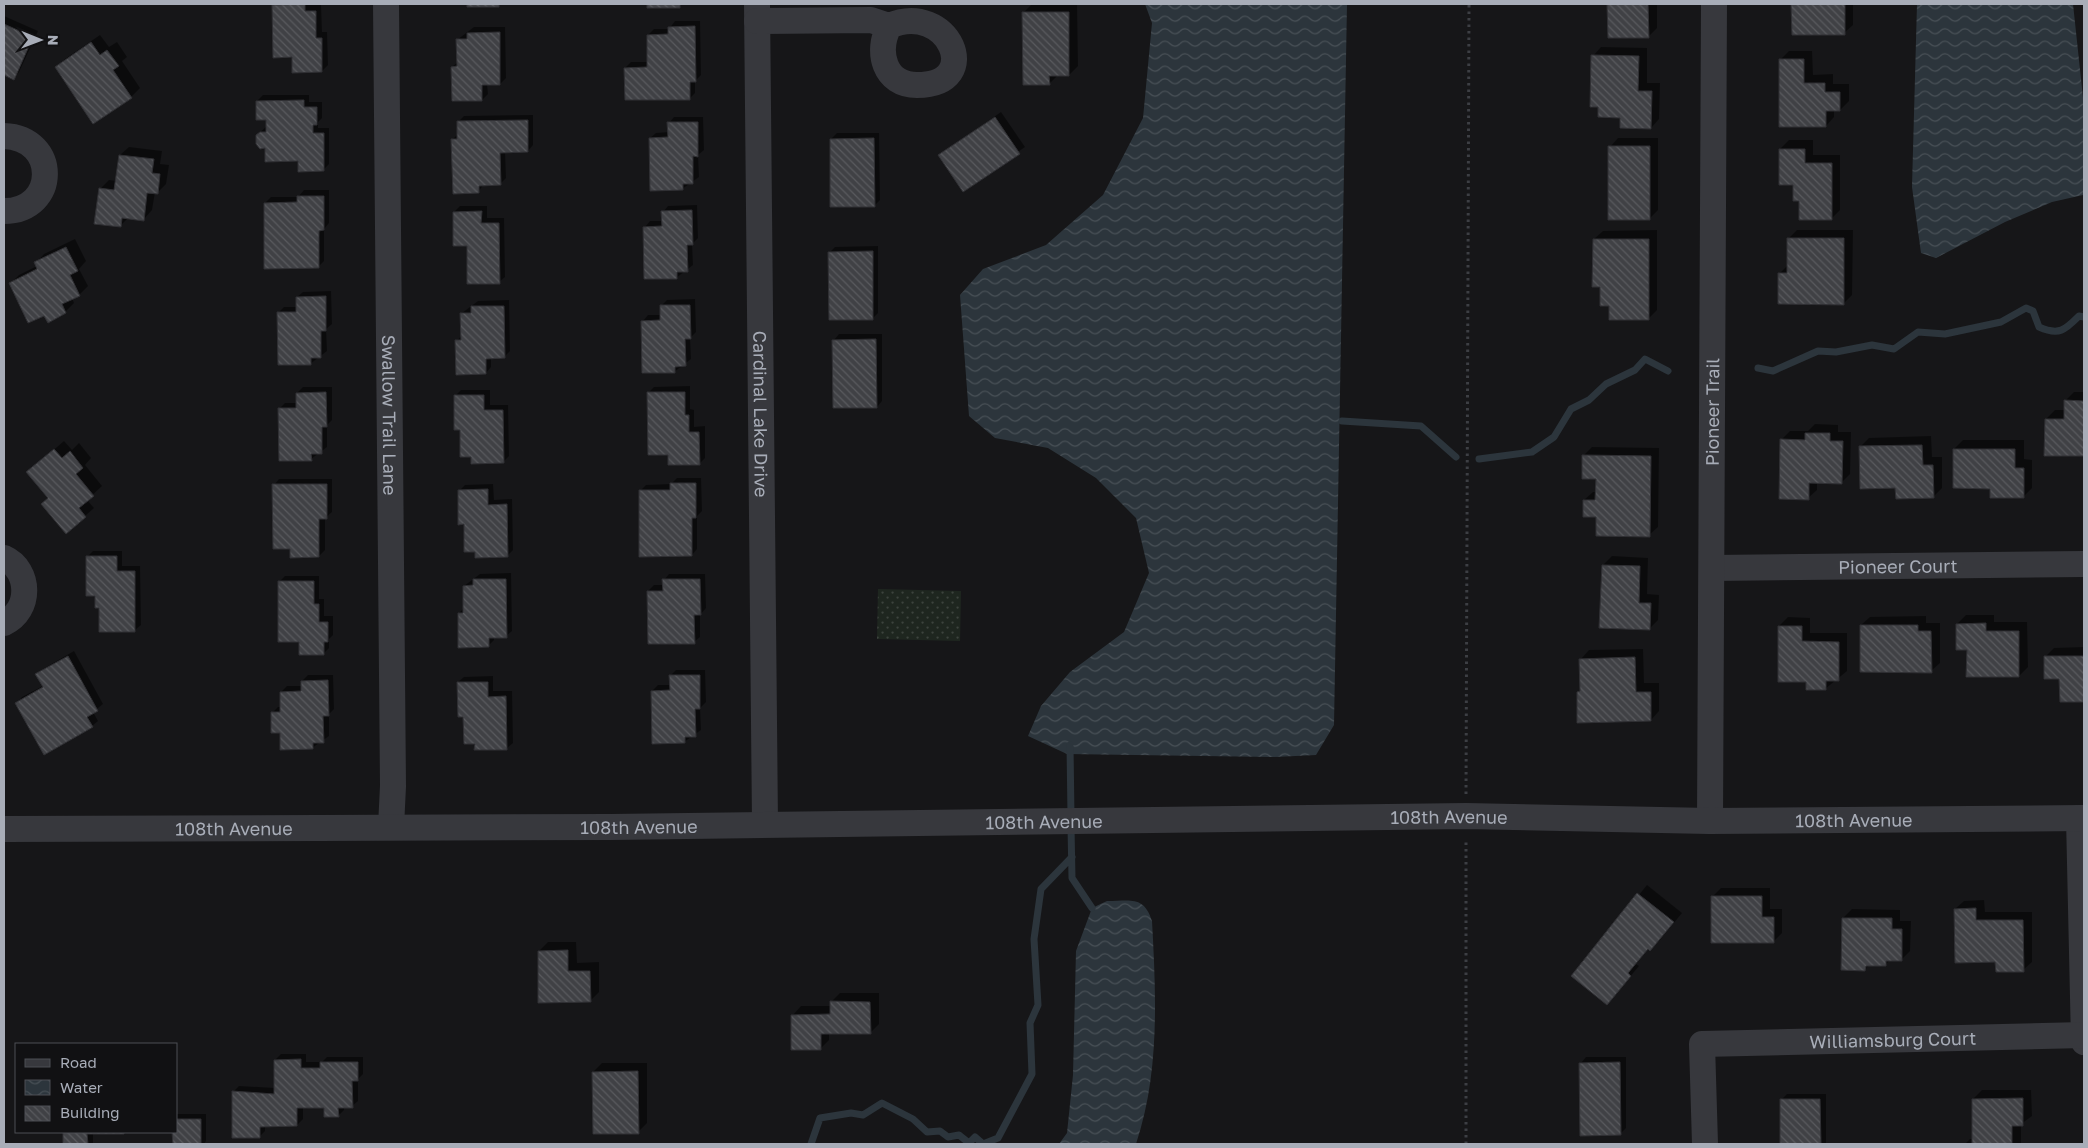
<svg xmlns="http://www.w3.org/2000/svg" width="2088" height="1148" viewBox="0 0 2088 1148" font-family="'Golos Text',sans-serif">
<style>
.grass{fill:url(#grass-dots)}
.water{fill:url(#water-waves)}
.shadow{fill:#0007}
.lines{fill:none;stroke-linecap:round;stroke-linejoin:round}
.stream{stroke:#2c353c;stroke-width:7}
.building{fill:url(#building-back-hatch);stroke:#303034}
.path{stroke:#3d3f44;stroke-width:3;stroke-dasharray:2.5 4;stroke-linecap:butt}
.minor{stroke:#37383d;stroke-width:26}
.labels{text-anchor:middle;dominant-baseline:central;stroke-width:4;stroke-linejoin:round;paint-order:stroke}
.street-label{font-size:18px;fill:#a8adb8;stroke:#111113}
</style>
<defs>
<pattern id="grass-dots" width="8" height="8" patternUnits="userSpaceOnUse" patternTransform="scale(1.25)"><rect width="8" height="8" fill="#1e261f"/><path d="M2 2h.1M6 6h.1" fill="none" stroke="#3c433d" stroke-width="1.8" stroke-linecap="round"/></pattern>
<pattern id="water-waves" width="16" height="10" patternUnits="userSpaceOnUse" patternTransform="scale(1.25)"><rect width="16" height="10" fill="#2c353c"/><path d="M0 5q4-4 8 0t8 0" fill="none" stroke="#485056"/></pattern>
<pattern id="building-back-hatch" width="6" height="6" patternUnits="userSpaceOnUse" patternTransform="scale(1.25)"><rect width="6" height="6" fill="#404145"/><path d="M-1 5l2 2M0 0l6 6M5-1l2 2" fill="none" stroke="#595a5e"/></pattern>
</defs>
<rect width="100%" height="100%" fill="#161618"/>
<!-- grass -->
<path class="grass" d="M878 589 961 591 960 641 877 639Z"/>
<!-- water -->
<path class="water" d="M1145 4H1347L1334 725 1316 755 1275 757 1067 754 1028 736 1041 706 1070 672 1124 632 1149 573 1136 518 1096 478 1048 448 995 438 969 416 960 295 983 269 1046 245 1103 195 1143 118 1152 23Z
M1917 4H2073L2084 107 2083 195 2052 202 2005 222 1936 258 1921 253 1912 187Z
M1107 901C1130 901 1144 895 1152 921 1156 995 1160 1072 1136 1144H1059L1067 1133 1073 1075 1076 951 1092 908Z"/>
<!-- shadow -->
<path class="shadow" d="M275 4 321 5 322 32H327L328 65 322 71 274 5Z
M1032 4H1077L1078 66 1069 75H1058L1049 84 1023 13Z
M1609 4H1657V28L1648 37H1609Z
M1793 4H1853V25L1844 33 1793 34Z
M4 16 38 31 19 72 14 78 4 74Z
M675 21H700L701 75 695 81V93L690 98 625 68 631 62H648V35L654 29H669Z
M474 27H505L506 78 500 84H487L488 94 482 100 452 67 458 62 457 40Z
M100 35 109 47 117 42 127 57 122 61 140 88 131 97 56 68 65 59Z
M1601 47 1647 48V83H1660L1659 119 1651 128 1599 106 1593 56Z
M1789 51H1812L1813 75 1833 74V84H1849V101L1840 110H1834V117L1826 126 1780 60Z
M263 95H309V102H322V118L318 122V128H329V164L323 170 266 147 257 135 267 126 268 118 257 101Z
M1001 112 1025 147 963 190 940 155Z
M533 115V145L528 151H505L506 178 500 184H484L478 192 453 139 458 134V122L464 116Z
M674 117H703L704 150 698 155 699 177 682 189 650 138 656 133 669 132V123Z
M837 133H879L880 200 874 206 831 139Z
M1618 138H1658V210L1649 219 1610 147Z
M1789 140H1813V155H1840V210L1831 219 1794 184 1780 149Z
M129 147 162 151 160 164 169 165 166 184 157 193 155 192 152 210 144 219 129 217 120 226 100 189 109 180 117 181 120 155Z
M304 190H329V223L324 229V261L318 267 265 203 271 197H298Z
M697 205 698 238 692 244 693 265 676 278 645 227 650 221H663V212L668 206Z
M460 206H487V218H504L505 277 499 282 469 245 454 212Z
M1657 230V310L1648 319 1610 304 1602 286 1594 239 1603 231Z
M1797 230H1853L1852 295 1843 304 1779 274 1788 265V239Z
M75 239 86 261 79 269 88 286 79 295 72 298 74 303 65 312 45 314 10 284 19 275 37 266 36 263 44 254Z
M878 246V313L872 319 830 252 835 247Z
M331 291 332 324 326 329 327 351 310 364 278 313 284 307H297V297L303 292Z
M695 299 696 332 690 338 691 359 674 372 643 321 648 315H661V306L667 300Z
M509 300 510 351 504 357 491 358V367L486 373 457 341 462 335V313L478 301Z
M839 334H882V401L877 407 834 340Z
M690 386V409L694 410V427L705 426V458L699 464 670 453 648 393 654 387Z
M303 387H332V420L327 425V447L311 459 279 409 285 403H297V393Z
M461 390H490V405H508L509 456 503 462 472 456 461 429 455 396Z
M2074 392H2084V455L2046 419 2055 410H2065V401Z
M1815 424 1838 425V432H1851L1850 474 1842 482H1817V490L1808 498 1781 440 1790 431H1808Z
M1931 436 1932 457H1942V488L1933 497 1897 487 1860 447 1869 438Z
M1963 440H2024V459L2032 460V488L2023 497 1991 487 1954 449Z
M64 441 72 450 79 443 91 458 85 465 102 486 87 500 94 508 85 516 49 498 28 472Z
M1592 447 1659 448 1658 527 1649 535 1597 516 1584 500 1593 492H1597V478L1583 456Z
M677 478H701L702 511 697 516V549L692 555 640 491 646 485 671 484Z
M279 479H332V512L325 518V550L319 556 291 548 274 485Z
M493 484 494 500 512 499 513 550 507 556 476 550 465 523 459 491 465 485Z
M93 551H122V566H140L141 625 135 630 96 594 87 557Z
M1612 556 1648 558 1647 594 1659 595 1658 620 1649 629 1603 565Z
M511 573 512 631 506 636H494V640L488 646 459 613 464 608V586L480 574Z
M669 574H705L706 608 700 615V637L694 642 648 591 654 585H664V580Z
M285 576H319V599H324V616H333V635L329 639V648L324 653 300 640 279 582Z
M1966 615H1994V622H2027L2028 667 2019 676 1968 649 1957 624Z
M1926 616V623H1940V663L1931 671 1861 625 1870 617Z
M1788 617 1810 618V633H1847V671L1825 689 1807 681 1779 626Z
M2084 647V701H2061L2060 678 2045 657 2054 648Z
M1643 649 1644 683H1659V711L1651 720 1578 692 1581 689V659L1589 650Z
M74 651 103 704 93 712 98 721 92 726 17 703 22 697 43 686 37 675 43 669Z
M676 670H705L706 702 700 708 701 730 684 742 652 691 658 685H671L670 676Z
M308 675H333L334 709 329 714V736L312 748 281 732 272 713 278 707H281V692L287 686H302V681Z
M493 676V691H512L513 743 507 748 476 742 464 715 458 682 464 677Z
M1647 885 1682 913 1659 941 1650 950 1649 948 1636 964 1639 966 1607 1004 1573 976Z
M1721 888H1770V909H1782V933L1773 942 1712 897Z
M1984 900 1985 912H2032V962L2023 970 1997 961 1955 909 1964 901Z
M1852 909 1900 910V921H1911L1910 951 1901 960H1890L1885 965H1869L1865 970 1843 918Z
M548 942H576L577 963 599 962V992L590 1001 539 951Z
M840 993H879V1024L870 1033H829V1040L820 1049 793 1015 801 1006H831V1002Z
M281 1054H306V1062H322L327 1057H363V1074L358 1079V1101L352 1106 344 1107V1110L338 1116 325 1106 303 1107V1119L297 1125H265V1131L259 1137 233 1092 239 1086 275 1088V1060Z
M1586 1057H1626V1128L1620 1134 1581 1063Z
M602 1063H647V1123L638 1132 593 1072Z
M1982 1090H2031L2032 1116 2021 1124V1144H1965L1970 1139H1973V1099Z
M1787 1094H1826V1144H1781V1100Z
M176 1114H206V1141L204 1144H174V1132H176Z
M64 1132H125L93 1133V1144H65Z"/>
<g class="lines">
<!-- stream -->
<path class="stream" d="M1758 368 1773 371 1818 351 1836 352 1872 345 1894 349 1918 332 1945 334 2001 322 2026 308 2033 311 2039 327C2059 336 2065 330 2079 316L2084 317
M1342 421 1421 426 1456 457
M1479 459 1532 452 1554 437 1571 409 1589 400 1606 384 1635 370 1645 359 1668 371
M1070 745 1071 816
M1071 827 1072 878 1092 908
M811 1144 820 1118 851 1113 863 1115 882 1103 913 1119 927 1132 940 1131 948 1137 959 1135 969 1143 975 1137 983 1144 998 1138 1032 1074 1030 1023 1038 1005 1034 939 1041 889 1072 857"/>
</g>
<!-- building -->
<path class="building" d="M305 4V11H316V38H322V72L292 73V57L273 58 272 5Z
M467 4H499V7H467Z
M647 4H680V8H647Z
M1607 4H1648L1649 38H1608Z
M1791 4H1845V35H1792Z
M1022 12H1069V76H1049L1050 85H1023Z
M4 24 33 37 14 80 4 75Z
M695 26 696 82H690V100H625L624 68 647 67V35L668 34V27Z
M500 32V85H482V101H452L451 67 457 66 456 39H467V33Z
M91 42 100 55 107 50 119 66 113 70 132 98 93 124 55 67Z
M1591 55 1639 56 1638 91H1652L1651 129 1620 128V118L1598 117V107H1590Z
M1779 59H1804V83H1825V92H1840V111H1826V127H1779Z
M304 100V107H317V125H313V133H324V171L298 172V161L265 162V148L260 149 256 144V135L260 132H266V120H256V101Z
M995 117 1020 154 963 192 938 155Z
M528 120V152L500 153 501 185 479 186V193L453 194 451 139H457V121Z
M667 122H698V157L693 156V184H683V190L650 191 649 138 668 137Z
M874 138 875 207H830V139Z
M1608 146H1650V220H1608Z
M1779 149H1805V163H1832V220H1799V201H1793V185H1779Z
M119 155 154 159 152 173 160 174 158 194 147 193 144 221 122 218 121 227 94 224 99 188 114 190Z
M297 196H324V230L319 231V268L264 269V203L297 202Z
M692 210 693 245H687L688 272H677V279H644L643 227 662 226 661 211Z
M482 211 481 223H499L500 284H467V246H453V212Z
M1787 238H1844V305L1778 304V273H1787Z
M1593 239H1649V320H1609V306H1600V287H1592Z
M66 247 78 271 70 275 80 296 62 304 66 313 48 323 44 316 28 323 9 283 37 269 34 262Z
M873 251V320H829L828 252Z
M326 296V331H321V358H311V365H278L277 312H296V297Z
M660 305H690L691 339H685L686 366 675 367V373H642L641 321 660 320Z
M471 306H504L505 358 486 359V374L456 375 455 340H461L460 313H471Z
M876 339 877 408H833L832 340Z
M326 392 327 427H322V454H311L312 461H279L278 408H296V393Z
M647 392H685V415H689V432H699L700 465H668V455H648Z
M454 395H484V410H503L504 463 471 464V457H460V430H454Z
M2064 400 2084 401V456H2044L2045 419H2064Z
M1805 433H1830V441H1843L1842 484 1809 483V500L1779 499 1780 439 1805 440Z
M1922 445 1923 465H1933L1934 498 1896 499 1895 488 1860 489 1859 446Z
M54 449 62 458 70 451 83 468 76 474 94 496 79 508 86 517 66 534 41 504 48 498 26 472Z
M1953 449H2015V468H2024V498H1990V489L1953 488Z
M1582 455 1651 456 1650 537 1596 536V517H1583V500H1595L1596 479H1582Z
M670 483H696V518H692V556L639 557V490H670Z
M272 484H327V519H319V557L290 558V549H273Z
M488 489V505L507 504 508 557 475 558V552H464V524L458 525V490Z
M86 556H117V571H135V632H99V608H95V596H86Z
M1602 565 1640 566 1639 603H1651L1650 630 1599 628Z
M473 579H506L507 638H489V647L458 648V613H463V586L473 585Z
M662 579H700L701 615H694L695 644H648L647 591H663Z
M278 581H314V604H319V622H328V642H324V655H299V642H278Z
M1986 623V631H2019V677H1966L1967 650H1956V624Z
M1860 625H1918V631H1931L1932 673 1860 672Z
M1778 626H1802V641L1839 642V681H1826V690H1806V682H1778Z
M68 656 98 711 87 717 93 727 44 755 15 703 43 687 35 674Z
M2044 656H2084V702H2060L2059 679H2044Z
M1635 657 1636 692H1651V721L1577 723V692L1580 691 1579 659Z
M669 675H700V709H695L696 737H685V743L652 744 651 691 670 690Z
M328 680 329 716H323L324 743H313V749L280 750V733H271V712H280V692L301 691V681Z
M457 682H488V697L506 696 507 750H474L475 744H464L463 717H458Z
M1637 893 1674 922 1650 951 1648 949 1628 973 1631 976 1607 1005 1571 976Z
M1711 896H1762V917H1774V943H1711Z
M1976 908V920H2023L2024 972H1996L1995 962 1955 963 1954 909Z
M1842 918H1892V929H1902V961H1886V966H1866L1865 971 1841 970Z
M568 950V971H590L591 1002 538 1003V951Z
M830 1001 870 1002 871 1034H821V1050H791V1015L830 1014Z
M301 1059V1068H320V1062H358V1081H352L353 1108H338L339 1117H324V1108H297V1126L260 1127V1138H232V1091L274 1094V1060Z
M1620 1062 1621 1135 1580 1136 1579 1063Z
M638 1071 639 1134H593L592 1072Z
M2023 1098V1126H2012V1144H1972V1099Z
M1780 1099H1820L1821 1144H1780Z
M176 1119H201V1144H173L172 1132H176Z
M63 1132H124V1134H87L88 1144H63Z"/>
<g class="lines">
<!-- path -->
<path class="path" d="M1466 794 1469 4
M1466 1144V840"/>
<!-- minor -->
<g class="minor">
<path id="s1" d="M386 4 393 786 391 827"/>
<path id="s2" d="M757 4 765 824"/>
<path d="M757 21 871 20 889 26C948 0 986 85 917 85 884 85 876 52 889 26"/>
<path d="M4 136C59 138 58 211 4 211"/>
<path d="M4 558C31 570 31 611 4 623"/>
<path id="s3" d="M1712 568 2084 564"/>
<path d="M2079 818 2084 1042"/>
<path id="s4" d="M1710 821 1714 4"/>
<path id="s5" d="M4 829 611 827 1466 816 1710 821 2084 818"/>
<path id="s6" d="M1705 1144 1702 1044 2084 1035"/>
</g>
</g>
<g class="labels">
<!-- street labels -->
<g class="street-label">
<text stroke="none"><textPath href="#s4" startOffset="409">Pioneer Trail</textPath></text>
<text stroke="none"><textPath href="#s2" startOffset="410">Cardinal Lake Drive</textPath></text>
<text stroke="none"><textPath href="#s1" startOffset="411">Swallow Trail Lane</textPath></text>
<text stroke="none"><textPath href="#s3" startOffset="186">Pioneer Court</textPath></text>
<text stroke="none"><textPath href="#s5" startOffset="1445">108th Avenue</textPath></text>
<text stroke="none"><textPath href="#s5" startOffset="1850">108th Avenue</textPath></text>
<text stroke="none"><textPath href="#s5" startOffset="1040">108th Avenue</textPath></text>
<text stroke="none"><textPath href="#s5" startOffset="635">108th Avenue</textPath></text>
<text stroke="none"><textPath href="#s5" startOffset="230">108th Avenue</textPath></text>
<text stroke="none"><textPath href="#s6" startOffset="291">Williamsburg Court</textPath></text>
</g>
</g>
<!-- border -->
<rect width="2088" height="1148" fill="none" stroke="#a8adb8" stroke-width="10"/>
<!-- legend -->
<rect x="15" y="1043" width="162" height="90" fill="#111113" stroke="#4d4f55"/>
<rect x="25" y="1059" width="25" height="8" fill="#37383d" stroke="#4d4f55"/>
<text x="60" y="1068" font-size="15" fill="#a8adb8">Road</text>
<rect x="25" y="1080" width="25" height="15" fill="url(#water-waves)" stroke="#4d4f55"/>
<text x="60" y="1093" font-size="15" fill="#a8adb8">Water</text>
<rect x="25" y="1106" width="25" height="15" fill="url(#building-back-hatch)" stroke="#4d4f55"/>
<text x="60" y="1118" font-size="15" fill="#a8adb8">Building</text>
<!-- north arrow -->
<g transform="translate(40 40) rotate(91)" stroke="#111113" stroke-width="4" paint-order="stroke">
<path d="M0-4L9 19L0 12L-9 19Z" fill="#a8adb8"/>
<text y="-8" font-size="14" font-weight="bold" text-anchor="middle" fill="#a8adb8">N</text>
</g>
</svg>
